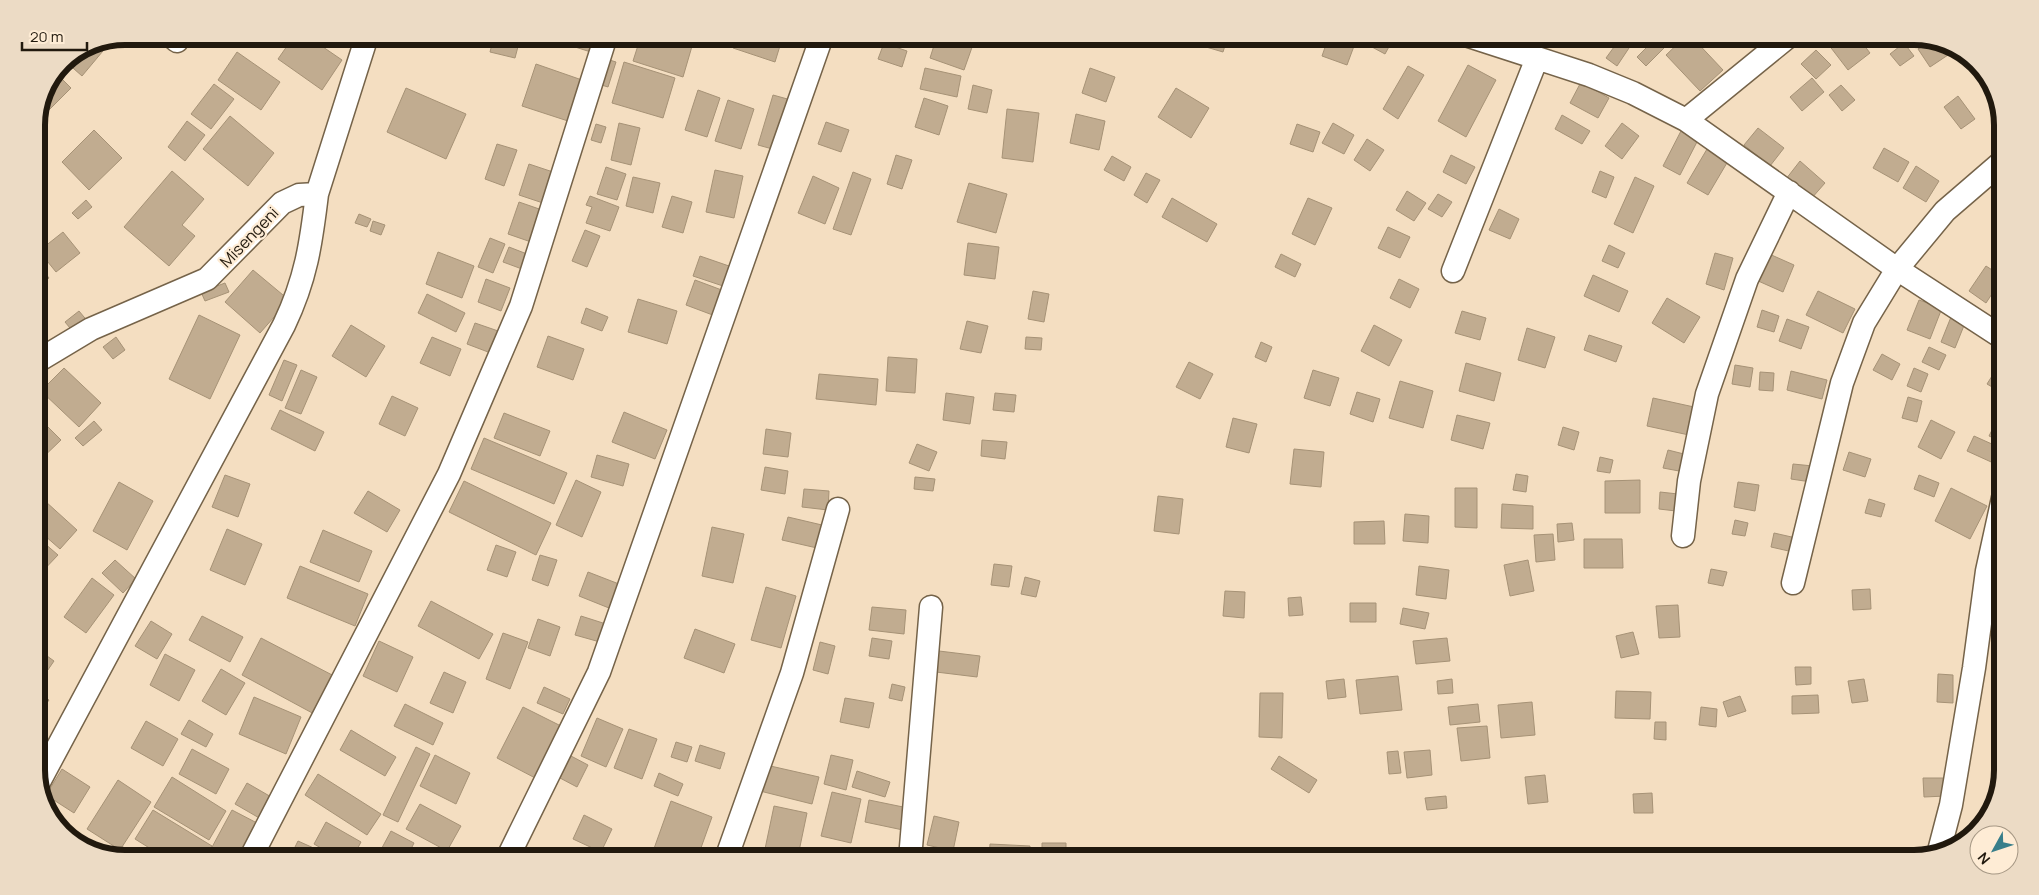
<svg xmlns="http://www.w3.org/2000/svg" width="2039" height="895" viewBox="0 0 2039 895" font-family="Manrope,sans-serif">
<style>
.building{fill:#c1ac90;stroke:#a69276}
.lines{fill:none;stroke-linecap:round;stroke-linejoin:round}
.minor-casing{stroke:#756349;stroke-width:25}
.minor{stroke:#fff;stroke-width:22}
.labels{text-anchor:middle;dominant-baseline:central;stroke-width:4.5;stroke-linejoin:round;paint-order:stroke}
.street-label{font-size:16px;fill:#21190e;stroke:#feecd5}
.rim{fill:none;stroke:#21190e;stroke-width:6}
</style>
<rect width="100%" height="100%" fill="#f4dec1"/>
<!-- building -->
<path class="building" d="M294 36H307L342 60 322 90 278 59Z
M494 36 520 39 515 58 490 52Z
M575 36H603L597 54 572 46Z
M641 36H695L683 77 633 61Z
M737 36H783L775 62 733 48Z
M937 36H976L964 70 930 58Z
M1198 36H1228L1223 52 1196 44Z
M1329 36 1357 38 1347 65 1322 56Z
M1378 36 1391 43 1385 54 1372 47Z
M1622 36H1637L1617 66 1606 58Z
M1658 36H1676L1646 66 1637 57Z
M1686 36H1691L1723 70 1700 91 1666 55Z
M1830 36H1857L1870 53 1848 70 1825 40Z
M113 39 82 76 65 61 92 43Z
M1931 40 1944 42 1951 53 1930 67 1918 49Z
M884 43 907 51 902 67 878 59Z
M1904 43 1914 56 1900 66 1890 54Z
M1816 50 1831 65 1816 79 1801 64Z
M237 52 280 82 261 110 218 80Z
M603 58 616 62 608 87 595 83Z
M624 62 675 78 663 118 612 103Z
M536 64 582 80 568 121 522 106Z
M1468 65 1496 80 1466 137 1438 121Z
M1408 66 1424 75 1398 119 1383 109Z
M925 68 961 76 957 97 920 89Z
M1090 68 1115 77 1106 102 1082 93Z
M57 74 71 88 38 121 37 120Z
M1812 78 1824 92 1802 111 1790 97Z
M1581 82 1609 98 1598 118 1570 103Z
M214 84 234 99 211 129 191 114Z
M973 85 992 90 987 113 968 109Z
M1841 85 1855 100 1842 111 1829 95Z
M406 88 466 114 446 159 387 132Z
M1176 88 1209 108 1191 138 1158 117Z
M698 90 720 98 707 137 685 130Z
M773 95 791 100 776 150 758 145Z
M1958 96 1975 119 1961 129 1944 107Z
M924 98 948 106 939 135 915 127Z
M728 100 754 109 741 149 715 141Z
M1007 109 1039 113 1033 162 1002 158Z
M1076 114 1105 121 1099 150 1070 143Z
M1562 115 1590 131 1582 144 1555 129Z
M230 116 274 153 248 186 203 149Z
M187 121 205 135 185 161 168 147Z
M826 122 849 130 841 152 818 144Z
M619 123 640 128 631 165 611 160Z
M1333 123 1354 135 1344 154 1322 143Z
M1622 123 1639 136 1622 159 1605 146Z
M596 124 606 127 601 143 591 140Z
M1297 124 1320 132 1313 152 1290 144Z
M1758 128 1784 148 1770 166 1744 145Z
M1682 129 1699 138 1680 175 1663 166Z
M94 130 122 158 89 190 62 162Z
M1367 139 1384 150 1370 171 1354 160Z
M497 144 517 150 504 186 485 179Z
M1710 144 1731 156 1708 195 1687 183Z
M1884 148 1909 162 1898 182 1873 168Z
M896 155 912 160 902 189 887 184Z
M1451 155 1475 167 1466 184 1443 172Z
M1112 156 1131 167 1124 181 1104 170Z
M1800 161 1825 183 1811 199 1786 179Z
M529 164 556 173 546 204 519 195Z
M1916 166 1939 181 1926 202 1903 188Z
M606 167 626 174 617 200 597 194Z
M715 170 743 176 734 218 706 212Z
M172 171 204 199 182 225 195 236 169 266 124 227Z
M1600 171 1614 177 1606 198 1592 192Z
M853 172 871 179 851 235 833 229Z
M1146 173 1160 180 1147 203 1134 195Z
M813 176 839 188 825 224 798 213Z
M633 177 660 183 653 213 626 206Z
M1635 177 1654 186 1633 233 1614 224Z
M969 183 1007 194 996 233 957 222Z
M1407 191 1426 203 1414 221 1396 210Z
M1438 194 1452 202 1442 217 1428 209Z
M590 196 619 207 610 231 586 223 592 207 586 205Z
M672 196 692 202 683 233 662 227Z
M1172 198 1217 224 1207 242 1162 217Z
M1308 198 1332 208 1315 245 1292 234Z
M86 200 92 207 78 219 72 213Z
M519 202 545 211 534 243 508 234Z
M1499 209 1519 219 1510 239 1489 230Z
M359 214 371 219 367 227 355 223Z
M373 221 385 225 381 235 370 231Z
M1388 227 1410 237 1400 258 1378 248Z
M585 230 600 236 587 267 572 261Z
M63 232 80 253 56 272 39 251Z
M490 238 505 244 493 273 478 267Z
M968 243 999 247 995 279 964 275Z
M1609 245 1625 253 1618 268 1602 261Z
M509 247 527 254 522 269 503 262Z
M438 252 474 266 462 298 426 284Z
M1715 253 1733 258 1724 290 1706 284Z
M1767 253 1794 265 1783 292 1756 280Z
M1281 254 1301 264 1295 277 1275 267Z
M700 256 729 266 723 286 693 276Z
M36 262 49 278 36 288Z
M1986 266 2003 277 1986 303 1969 291Z
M253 270 289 300 260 333 225 302Z
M1593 275 1628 291 1619 312 1584 296Z
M486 279 510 288 501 311 478 302Z
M1399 279 1419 289 1410 308 1390 298Z
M695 280 727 292 718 317 686 305Z
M225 283 229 292 205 301 201 292Z
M1033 291 1049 294 1044 322 1028 319Z
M1818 291 1855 309 1843 333 1806 315Z
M427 294 465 313 456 332 418 313Z
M1667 298 1700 317 1684 343 1652 323Z
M638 299 677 311 667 344 628 332Z
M1919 300 1942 308 1930 339 1907 330Z
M586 308 608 317 602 331 581 323Z
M1762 310 1779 316 1774 332 1757 327Z
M79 311 89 323 75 334 65 322Z
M1462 311 1486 318 1480 340 1455 333Z
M36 314 45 326 36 332Z
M199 315 240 335 210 399 169 379Z
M1951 317 1965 323 1955 348 1941 342Z
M1787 319 1809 327 1801 349 1779 341Z
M967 321 988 326 981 353 960 349Z
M475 323 504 333 496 355 467 344Z
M351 325 385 346 366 377 332 356Z
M1374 325 1402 340 1389 366 1361 351Z
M1527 328 1555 337 1545 368 1518 360Z
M1589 335 1622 346 1616 362 1584 350Z
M548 336 584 349 573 380 537 367Z
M116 337 125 350 113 359 103 347Z
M432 337 461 349 450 376 420 363Z
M1026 337 1042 338 1041 350 1025 349Z
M1261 342 1272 347 1266 362 1255 357Z
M1929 347 1946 355 1939 370 1922 362Z
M1882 354 1900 364 1892 380 1873 370Z
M888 357 917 359 915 393 886 391Z
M284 360 297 365 282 401 269 395Z
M1189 362 1213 374 1200 399 1176 387Z
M1466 363 1501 373 1494 401 1459 391Z
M1735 365 1753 368 1750 387 1732 384Z
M64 368 101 403 79 427 41 391Z
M1914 368 1928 374 1921 392 1907 386Z
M301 370 317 377 301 414 285 408Z
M1313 370 1339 378 1330 406 1304 398Z
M1791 371 1827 380 1822 399 1787 390Z
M1760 372 1774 373 1773 391 1759 390Z
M819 374 878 379 876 405 816 399Z
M1992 376 2003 381 1999 391 1987 384Z
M1400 381 1433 391 1423 428 1389 418Z
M1357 392 1380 399 1373 422 1350 414Z
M946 393 974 397 970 424 943 420Z
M995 393 1016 395 1014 412 993 410Z
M392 396 418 408 405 436 379 424Z
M1908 397 1922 401 1917 422 1902 418Z
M1653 398 1694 407 1689 435 1647 426Z
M280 410 324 432 315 451 271 429Z
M624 412 667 430 655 459 612 442Z
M504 413 550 431 540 456 494 438Z
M36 415 61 440 36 464Z
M1457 415 1490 423 1483 449 1451 440Z
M1233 418 1257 424 1249 453 1226 447Z
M1931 420 1955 432 1941 459 1918 447Z
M94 421 102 430 83 446 75 438Z
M1995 424 2003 428V442L1989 436Z
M1563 427 1579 432 1574 450 1558 445Z
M766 429 791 433 788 457 763 454Z
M1974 436 2003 449 2000 466 1967 451Z
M484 438 567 473 554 504 471 469Z
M982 440 1007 442 1005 459 981 456Z
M917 444 937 452 929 471 909 463Z
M1294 449 1324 452 1321 487 1290 484Z
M1668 450 1684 454 1679 471 1663 468Z
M1849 452 1871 459 1865 477 1843 470Z
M597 455 629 464 623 486 591 477Z
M1600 457 1613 460 1610 473 1597 471Z
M1793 464 1813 466 1811 482 1791 479Z
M765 467 788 471 785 494 761 490Z
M1516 474 1528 476 1526 492 1513 490Z
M225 475 250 484 238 517 212 507Z
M1919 475 1939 483 1934 497 1914 489Z
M915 477 935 479 933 491 914 489Z
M576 480 601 492 582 537 556 525Z
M1640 480V513H1605V481Z
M464 481 551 523 536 555 449 512Z
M119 482 153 501 127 550 93 531Z
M1738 482 1759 485 1755 511 1734 507Z
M1455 488H1477V528L1455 527Z
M1951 488 1987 506 1970 539 1935 521Z
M804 489 829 491 828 510 802 507Z
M368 491 400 510 387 532 354 513Z
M1660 492 1678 494 1676 511 1659 509Z
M1158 496 1183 499 1179 534 1154 531Z
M1869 499 1885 504 1881 517 1865 513Z
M45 501 77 530 60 549 36 528V511Z
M1502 504 1533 506V529L1501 528Z
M1405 514 1429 516 1428 543 1403 541Z
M788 517 822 525 817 548 782 540Z
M1735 520 1748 523 1745 536 1732 534Z
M1384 521 1385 544H1354V522Z
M1572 523 1574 540 1558 542 1557 524Z
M712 527 744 534 733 583 702 576Z
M227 529 262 544 245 585 210 570Z
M323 530 372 551 359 582 310 562Z
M1774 533 1796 538 1793 552 1771 547Z
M1553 534 1555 560 1536 562 1534 535Z
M36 536 58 555 38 576 36 574Z
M1584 539H1622L1623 568H1584Z
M496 545 516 552 507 577 487 570Z
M540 555 557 560 548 586 532 580Z
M115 560 136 579 123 593 102 573Z
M1528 560 1534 591 1510 596 1504 565Z
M994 564 1012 566 1009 587 991 585Z
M300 566 368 594 355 626 287 598Z
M1419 566 1449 570 1446 599 1416 595Z
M1711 569 1727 572 1723 586 1708 583Z
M588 572 619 584 609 608 579 596Z
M1025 577 1040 581 1036 597 1021 594Z
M92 578 114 595 86 633 64 617Z
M766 587 796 596 781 648 751 640Z
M1870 589 1871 609 1853 610 1852 590Z
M1225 591 1245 592 1244 618 1223 616Z
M1301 597 1303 615 1289 616 1288 598Z
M431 601 493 634 479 659 418 626Z
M1350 603H1376V622H1350Z
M1678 605 1680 637 1659 638 1656 606Z
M872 607 906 610 904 634 869 630Z
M1403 608 1429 613 1425 629 1400 624Z
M202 616 243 637 230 662 189 640Z
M581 616 606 624 600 642 575 635Z
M538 619 560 627 550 656 528 648Z
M151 621 172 634 157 659 135 646Z
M695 629 735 644 724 673 684 658Z
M1633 632 1639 654 1621 658 1616 636Z
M503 633 528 642 510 689 486 679Z
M261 638 336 677 316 715 242 675Z
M872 638 892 641 889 659 869 656Z
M1447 638 1450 661 1416 664 1413 641Z
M379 641 413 657 397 692 363 676Z
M820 642 835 646 828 674 813 670Z
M36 648 54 661 41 680 36 676Z
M939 651 980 656 977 677 936 672Z
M165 654 195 670 179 701 150 685Z
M1795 667H1811V684L1796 685Z
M221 669 245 683 226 715 202 701Z
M444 672 466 682 453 713 430 703Z
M1938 674 1953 675V703L1937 702Z
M1398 676 1402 710 1360 714 1356 680Z
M1344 679 1346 697 1328 699 1326 681Z
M1452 679 1453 693 1438 694 1437 681Z
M1864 679 1868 701 1852 703 1848 681Z
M892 684 905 687 902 701 889 698Z
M544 687 570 699 563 714 537 703Z
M1616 691 1651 692 1650 719 1615 718Z
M36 692 49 700 36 718Z
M1260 693H1283L1282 738 1259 737Z
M1818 695 1819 713 1792 714V696Z
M1740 696 1746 711 1728 717 1723 702Z
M254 697 301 717 286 754 239 734Z
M845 698 874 703 869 728 840 722Z
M1532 702 1535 735 1501 738 1498 705Z
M405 704 443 723 433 745 394 726Z
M1478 704 1480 722 1450 725 1448 707Z
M523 707 565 728 539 780 497 758Z
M1701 707 1717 709 1716 727 1699 725Z
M597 718 623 729 606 767 581 756Z
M189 720 213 734 206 747 181 734Z
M146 721 178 739 163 766 131 748Z
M1655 722H1666V740L1654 739Z
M1487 726 1490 758 1461 761 1457 728Z
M629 729 657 739 642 779 614 768Z
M351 730 396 757 385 776 340 750Z
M676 742 692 747 687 762 671 757Z
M700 745 725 753 720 769 695 761Z
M416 747 430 754 398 822 383 815Z
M192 749 229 769 216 794 179 774Z
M1430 750 1432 775 1407 778 1404 752Z
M1398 751 1401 773 1389 774 1387 752Z
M435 755 470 773 456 804 420 786Z
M831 755 853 760 846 790 824 784Z
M571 756 588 765 577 787 560 778Z
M1279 756 1317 780 1309 793 1271 769Z
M766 765 819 777 812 804 760 791Z
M62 769 90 787 74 813 46 795Z
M857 771 890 782 885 797 852 787Z
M659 773 683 784 678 796 654 786Z
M318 774 381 814 367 835 305 795Z
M1545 775 1548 802 1528 804 1525 777Z
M172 777 226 811 209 840 154 807Z
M1923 778H1945L1946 796 1924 797Z
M118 780 151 802 120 850 87 829Z
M247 783 273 798 261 819 235 804Z
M832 792 861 799 851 843 821 836Z
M1652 793 1653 813H1634L1633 794Z
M1446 796 1447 808 1427 810 1425 798Z
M869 800 908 808 903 830 865 822Z
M671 801 712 817 697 859H656L651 857Z
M420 804 461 826 447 851 406 829Z
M774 806 807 813 798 856 765 849Z
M153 810 212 846 204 859H167L135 839Z
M232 810 257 823 238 859H229L211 849Z
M584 815 612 829 601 852 573 839Z
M934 816 959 822 953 851 927 845Z
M326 822 361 842 352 859H340L314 844Z
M391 831 414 843 406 859H376Z
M298 841 327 854 325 859H289Z
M1042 843H1066V859H1042Z
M990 844 1030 846 1029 859H989Z
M631 849 646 859H625Z
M450 850 461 855 459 859H445Z"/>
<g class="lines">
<defs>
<path id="minor" d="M171 36 177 41
M1469 36 1589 75 1633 93 1686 120 1897 269 2003 338
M1686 120 1789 36
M1453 271 1537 58
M36 362 91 329 207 279 282 203 299 195 317 194 367 36
M1683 536 1689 481 1707 394 1747 279 1789 192
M1793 583 1842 383 1864 323 1897 269 1945 211 2003 161
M39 782 284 325C306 279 311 244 317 194
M1939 851 1951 805 1974 668 1987 571 2003 498
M250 859 449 474 521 306 606 36
M507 859 599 672 822 36
M726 859 792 673 838 509
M910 859 931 607"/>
</defs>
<!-- minor casing -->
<use href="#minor" class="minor-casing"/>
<!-- minor -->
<use href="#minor" class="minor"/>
</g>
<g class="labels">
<!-- street labels -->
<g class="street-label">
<text transform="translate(249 237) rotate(-46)">Misengeni</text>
</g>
</g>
<!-- crop -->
<path d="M0 0H2039V895H0ZM125 45H1914A80 80 0 0 1 1994 125V770A80 80 0 0 1 1914 850H125A80 80 0 0 1 45 770V125A80 80 0 0 1 125 45Z" fill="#ecdbc5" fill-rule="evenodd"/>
<path class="rim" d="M125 45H1914A80 80 0 0 1 1994 125V770A80 80 0 0 1 1914 850H125A80 80 0 0 1 45 770V125A80 80 0 0 1 125 45Z"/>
<!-- north arrow -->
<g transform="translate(1994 850) rotate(230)"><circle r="24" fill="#feecd5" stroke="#a69885"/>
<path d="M0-4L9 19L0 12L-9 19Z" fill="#387e8a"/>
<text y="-8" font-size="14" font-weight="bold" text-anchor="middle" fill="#21190e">N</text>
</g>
<!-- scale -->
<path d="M22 42v8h65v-8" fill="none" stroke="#21190e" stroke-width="2.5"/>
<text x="30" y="42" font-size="15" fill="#21190e" stroke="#feecd5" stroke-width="4" paint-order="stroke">20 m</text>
</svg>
